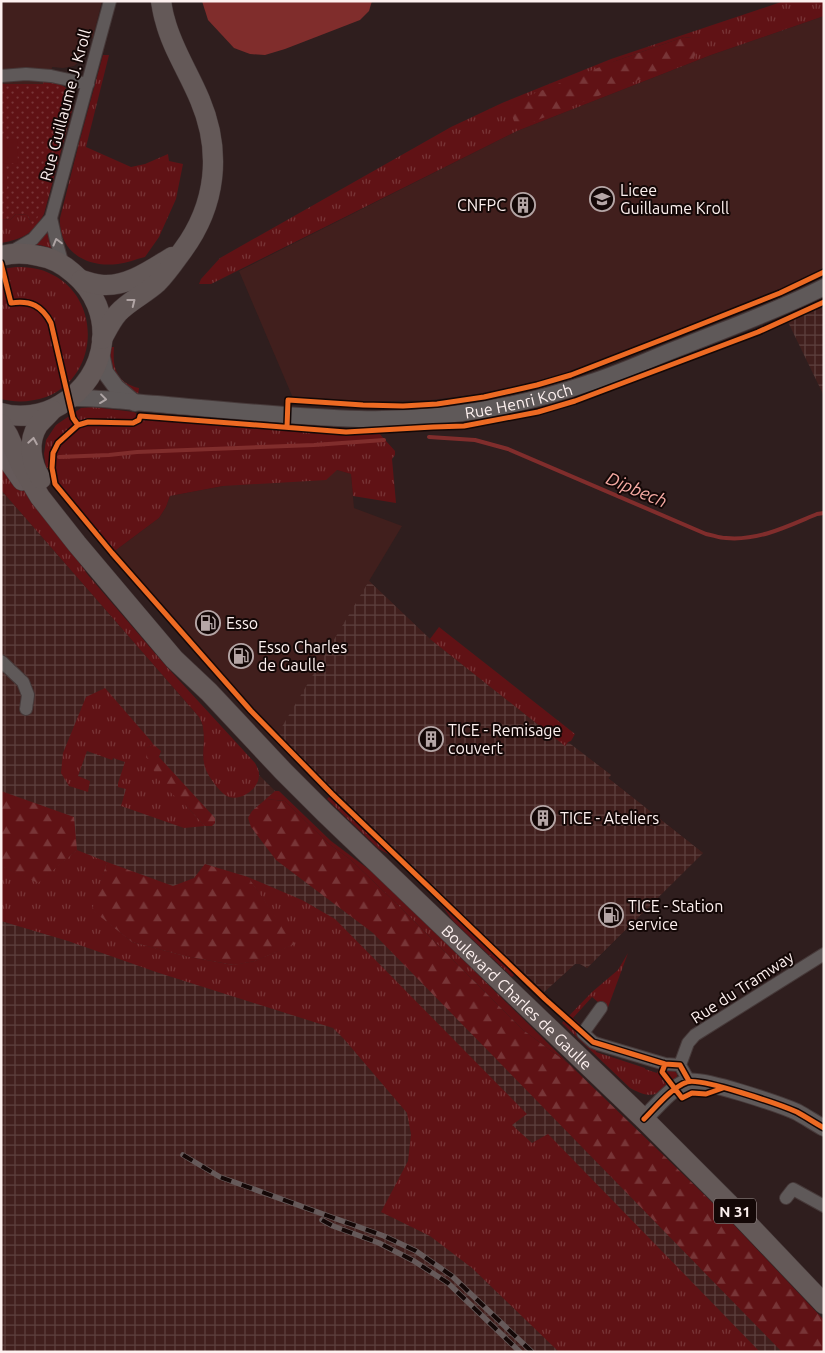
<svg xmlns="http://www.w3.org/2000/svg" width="825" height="1353" viewBox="0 0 825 1353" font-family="Ubuntu,sans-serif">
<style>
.built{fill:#411f1d}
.industrial{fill:url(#industrial-grid)}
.grass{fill:url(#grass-tufts);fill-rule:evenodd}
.forest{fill:url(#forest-firs)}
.park{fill:url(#park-dots)}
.garden{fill:#601215}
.water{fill:#802d2c}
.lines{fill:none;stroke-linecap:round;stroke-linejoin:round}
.stream{stroke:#802d2c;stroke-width:4}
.minor-casing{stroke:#463939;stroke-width:14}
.tertiary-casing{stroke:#463939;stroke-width:18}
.secondary-casing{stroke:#463939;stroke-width:20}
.primary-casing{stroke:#463939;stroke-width:21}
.minor{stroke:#5f5959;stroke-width:12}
.tertiary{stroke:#5f5959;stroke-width:16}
.secondary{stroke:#655a5a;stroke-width:19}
.primary{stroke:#645958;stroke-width:20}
.rail-casing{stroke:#665a5a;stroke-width:5.5}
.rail{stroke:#140807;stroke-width:4;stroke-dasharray:11;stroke-linecap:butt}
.cycleway-casing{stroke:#140807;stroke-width:8}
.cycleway{stroke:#ed6a23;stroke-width:5}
.oneway{stroke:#aea4a4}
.oneway2{stroke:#b0a4a4}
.labels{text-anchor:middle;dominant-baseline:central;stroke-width:4;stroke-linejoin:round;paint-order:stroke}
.shield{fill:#140807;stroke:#b7aaa9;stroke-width:1}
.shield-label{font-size:15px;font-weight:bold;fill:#fdf0ef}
.street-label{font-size:16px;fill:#fdf0ef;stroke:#140807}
.poi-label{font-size:16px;fill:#fdf0ef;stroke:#140807;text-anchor:start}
.water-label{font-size:18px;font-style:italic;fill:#f6aaa3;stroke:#140807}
</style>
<defs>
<pattern id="industrial-grid" width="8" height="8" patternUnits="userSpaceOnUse" patternTransform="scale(1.25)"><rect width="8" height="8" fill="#411f1d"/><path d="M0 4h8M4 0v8" fill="none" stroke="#5d403e"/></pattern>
<pattern id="grass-tufts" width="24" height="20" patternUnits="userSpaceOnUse" patternTransform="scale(1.25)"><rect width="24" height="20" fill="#601215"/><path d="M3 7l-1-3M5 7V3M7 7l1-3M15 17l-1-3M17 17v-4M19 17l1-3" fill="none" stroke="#783537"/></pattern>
<pattern id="forest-firs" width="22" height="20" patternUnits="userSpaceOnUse" patternTransform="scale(1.25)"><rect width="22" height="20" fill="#601215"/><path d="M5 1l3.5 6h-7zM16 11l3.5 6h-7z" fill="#783537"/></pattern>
<pattern id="park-dots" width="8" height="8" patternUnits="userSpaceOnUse" patternTransform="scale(1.25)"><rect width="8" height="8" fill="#601215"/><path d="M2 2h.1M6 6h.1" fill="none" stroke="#783537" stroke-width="1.8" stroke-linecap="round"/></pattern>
</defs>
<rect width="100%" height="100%" fill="#2f1e1e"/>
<!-- built -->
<path class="built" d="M1 1H102L93 38 87 37 82 59 74 66 63 68 52 67 51 81 43 84H1Z
M824 16V268L778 291 592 364 555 377 517 386 479 394 431 400 352 402 293 398 239 271 517 131 711 55Z
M337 470 351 474 354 508 402 526 369 581 430 639 611 775 608 778 703 853 587 968 580 964H575L541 995 332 794 251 711 112 553 159 518 166 507 170 496 223 486Z"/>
<!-- industrial -->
<path class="industrial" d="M824 302V396L788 322 790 318Z
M1 490 199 717 204 729 203 758 258 780 259 775 275 791 261 805 796 1352H1Z
M369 581 430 639 565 746 568 742 611 775 608 778 703 853 587 968 580 964H575L544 992 328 787 277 735Z"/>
<!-- grass -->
<path class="grass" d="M784 1H824V16L711 55 517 131 211 284H199L201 279 220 258 451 127 502 103 611 59ZM684 37 692 38 610 63Z
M103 55H109L86 147 131 167 145 164 168 154 169 161 183 164 176 199 159 237 145 257C136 259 127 263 118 264 87 268 58 252 60 218L79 143Z
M54 83C68 85 72 94 73 107L44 214C33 234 23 239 1 243V219L10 220 16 214 27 215 31 222 32 227 1 89Z
M49 228 54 250 44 246 33 244Z
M16 267C29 267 41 268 53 275 102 300 99 377 46 397 31 402 16 403 1 399V269Z
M110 347H114C112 368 117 383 139 388L138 396C129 390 115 378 111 367 109 361 110 354 110 347Z
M93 407 134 412 140 416 346 432H378L395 451V455L392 459 396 503 353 496 351 474 337 470 326 480 223 486 170 496 166 507 159 518 112 553 55 484 52 468H46L44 454 46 440 56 425 81 408Z
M1 432 52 524 88 575 166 666 255 763C257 767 259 770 259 774 260 788 242 801 229 797 221 794 212 781 208 774 199 758 206 745 203 728 203 725 201 721 199 717L1 490Z
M439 627 575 734 571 741 568 742 565 746 430 639Z
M105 688 151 741 153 744 147 748 186 806 205 826 184 828 121 806 126 789 118 787V783L125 762 113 758 112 760 87 751 78 776 90 781 88 792 69 786 61 773 63 753 86 697Z
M275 791H279L331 841 379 877 569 1064 523 1030 400 907 351 860 328 843 285 801 266 799Z
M332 794 401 861 379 849 327 799Z
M77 850 107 862 93 910 132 942 185 956 233 965 255 961 294 944 248 877 302 900 335 919 527 1114 512 1125 532 1143 548 1134 760 1352H559L472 1268 430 1236 381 1212 408 1161 411 1134 407 1113 344 1039 333 1028 156 972 68 941 1 921V866L38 882Z
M430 889 517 972 512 977 453 921Z
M628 953 607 1010 592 997 573 1018 580 1024 577 1027 593 1042 598 1044 596 1052 645 1068V1069L657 1073 660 1066 674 1070 677 1074V1079C658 1094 654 1101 630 1088L562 1023 592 992 618 970Z"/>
<!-- forest -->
<path class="forest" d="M684 37 692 38 697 49 694 58 525 125 515 124 510 110 513 102 610 63Z
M153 744 161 751 159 757 215 818V823L212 826H205L186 806 162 785 146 757 147 748Z
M1 791 74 817 77 850 38 883 1 866Z
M266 799 285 801 328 843 351 860 400 907 523 1030 569 1064 717 1207 824 1320V1352H782L373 933 276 860 251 827 248 818 252 811Z
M107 862 173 886 194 878 205 864 248 877 295 944 255 961 234 965 185 956 132 942 92 910Z"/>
<!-- park -->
<path class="park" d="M44 80 54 83V85C68 87 70 95 70 107L42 210 32 227 31 222 27 215 16 214 10 220 1 219V84H43Z"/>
<!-- garden -->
<path class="garden" d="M17 139 18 163 1 164V140Z
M1 169H7V188H1Z"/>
<!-- water -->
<path class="water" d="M202 1H372L369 11 360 20 285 49 265 55 250 54 234 48 208 20Z"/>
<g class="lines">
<!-- stream -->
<path class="stream" d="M429 437 475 440 508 449 706 534C713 535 719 538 726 538 759 541 788 526 817 514L824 513
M59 457 109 455 137 452 314 445 384 440"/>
<defs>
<path id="minor" d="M1 76 26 74 51 76 88 84
M51 218 56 240 63 265
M11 252 33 239 51 218 110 1
M1 661 23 682 28 695 26 709
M601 1008 583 1033 593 1042 598 1044 665 1064 680 1065
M689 1081 680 1065 688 1043 695 1035 824 954
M786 1198 793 1189 824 1206"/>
<g id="tertiary">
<path d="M101 353 105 372 116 387 135 403"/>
<path id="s1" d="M72 398C100 397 129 402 157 404 224 410 292 417 359 419 437 421 515 408 589 383 621 373 652 358 684 346 731 327 779 310 824 287"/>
<path d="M644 1119C656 1107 671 1088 687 1082 700 1077 781 1105 797 1112 806 1117 815 1123 824 1128"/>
</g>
<path id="secondary" d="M1 451 22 481"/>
<g id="primary">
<path d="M1 256C14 252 27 253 39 256 52 258 63 264 73 273 118 310 110 376 60 405 44 415 20 419 1 413"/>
<path d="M81 280C89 282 96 285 104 285 129 286 152 269 172 257"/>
<path d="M102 339C107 330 111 321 118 313 129 301 145 294 157 283 167 273 175 261 183 250 216 205 222 152 200 100 189 73 172 48 165 20 163 14 162 7 161 1"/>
<path id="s2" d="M1 424 8 435 22 467 40 497 77 544 174 659 209 692 283 771 325 813 644 1119 728 1203 824 1304"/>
<path d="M41 479C31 463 27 442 38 425 42 420 48 415 52 410"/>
</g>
</defs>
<!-- minor casing -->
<use href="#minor" class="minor-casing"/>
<!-- tertiary casing -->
<use href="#tertiary" class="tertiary-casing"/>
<!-- secondary casing -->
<use href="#secondary" class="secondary-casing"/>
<!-- primary casing -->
<use href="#primary" class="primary-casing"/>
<!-- minor -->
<use href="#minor" class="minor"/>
<!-- tertiary -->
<use href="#tertiary" class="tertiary"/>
<!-- secondary -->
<use href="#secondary" class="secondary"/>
<!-- primary -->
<use href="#primary" class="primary"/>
<defs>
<path id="rail" d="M183 1155 220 1177 384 1236 416 1251 452 1276 532 1352
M322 1220 333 1226 379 1243 414 1261 448 1283 520 1352"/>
</defs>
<!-- rail casing -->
<use href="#rail" class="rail-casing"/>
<!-- rail -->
<use href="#rail" class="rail"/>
<defs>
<path id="cycleway" d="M1 263 11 303C31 300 42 306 51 323L73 418 78 425
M287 427 288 400 363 405 403 406 437 404 484 397 537 385 571 375 669 337 780 293 824 272
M665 1064 662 1072 682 1098 692 1093 706 1094 723 1088
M689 1081 680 1065 665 1064 593 1042 545 999 332 794 251 711 112 553 55 484 52 468 53 453 58 443 78 425 88 422 133 423 139 420 140 416 346 432 433 427 464 426 538 412 575 401 758 332 824 302
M644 1119C656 1107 671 1088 687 1082 700 1077 781 1105 797 1112 806 1117 815 1123 824 1128"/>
</defs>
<!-- cycleway casing -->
<use href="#cycleway" class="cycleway-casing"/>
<!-- cycleway -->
<use href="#cycleway" class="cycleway"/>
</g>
<!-- one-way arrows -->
<defs><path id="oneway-chevron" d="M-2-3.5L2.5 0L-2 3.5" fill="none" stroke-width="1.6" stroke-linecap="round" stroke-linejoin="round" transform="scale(1.25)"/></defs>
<g class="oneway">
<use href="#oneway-chevron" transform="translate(57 242) rotate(-105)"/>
<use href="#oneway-chevron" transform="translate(103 399) rotate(7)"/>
</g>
<g class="oneway2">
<use href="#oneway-chevron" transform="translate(132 302) rotate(-38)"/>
<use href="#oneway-chevron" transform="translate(33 441) rotate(-80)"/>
</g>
<!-- icons -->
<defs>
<symbol id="school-ring" viewBox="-11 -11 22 22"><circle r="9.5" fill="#140807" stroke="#b5a6a6" stroke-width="1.5"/><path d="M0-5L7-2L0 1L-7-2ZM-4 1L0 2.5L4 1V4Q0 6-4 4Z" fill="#b5a6a6"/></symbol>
<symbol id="building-ring" viewBox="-11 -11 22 22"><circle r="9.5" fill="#140807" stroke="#b5a6a6" stroke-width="1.5"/><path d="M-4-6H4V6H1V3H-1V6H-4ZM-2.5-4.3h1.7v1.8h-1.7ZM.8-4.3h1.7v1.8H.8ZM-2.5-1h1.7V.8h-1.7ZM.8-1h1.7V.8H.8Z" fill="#b5a6a6"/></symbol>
<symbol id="fuel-ring" viewBox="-11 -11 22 22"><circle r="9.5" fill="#140807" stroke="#b5a6a6" stroke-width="1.5"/><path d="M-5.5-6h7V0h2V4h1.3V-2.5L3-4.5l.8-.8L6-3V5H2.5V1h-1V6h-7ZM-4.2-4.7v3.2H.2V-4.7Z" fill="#b5a6a6"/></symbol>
</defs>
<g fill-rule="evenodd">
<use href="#school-ring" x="588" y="185" width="28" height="28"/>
<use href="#building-ring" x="509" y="191" width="28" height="28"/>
<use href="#fuel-ring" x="194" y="609" width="28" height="28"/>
<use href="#fuel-ring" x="227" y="642" width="28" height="28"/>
<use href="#building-ring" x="417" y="725" width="28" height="28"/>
<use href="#building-ring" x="529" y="804" width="28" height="28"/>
<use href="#fuel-ring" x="597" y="901" width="28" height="28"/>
</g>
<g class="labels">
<!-- shield labels -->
<rect class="shield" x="714" y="1198.5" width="42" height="25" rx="4"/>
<g class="shield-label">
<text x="735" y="1211">N 31</text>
</g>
<!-- street labels -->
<g class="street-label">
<text transform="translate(65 105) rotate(-75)">Rue Guillaume J. Kroll</text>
<text stroke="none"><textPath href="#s1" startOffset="449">Rue Henri Koch</textPath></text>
<text transform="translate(742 987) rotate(-33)">Rue du Tramway</text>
<text stroke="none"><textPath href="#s2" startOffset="775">Boulevard Charles de Gaulle</textPath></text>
</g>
<!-- poi labels -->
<g class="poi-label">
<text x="620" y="190">Licee<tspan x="620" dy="18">Guillaume Kroll</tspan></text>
<text x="506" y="205" text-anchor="end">CNFPC</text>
<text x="226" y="623">Esso</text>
<text x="258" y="647">Esso Charles<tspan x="258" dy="18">de Gaulle</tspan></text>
<text x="448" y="730">TICE - Remisage<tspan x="448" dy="18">couvert</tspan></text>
<text x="560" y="818">TICE - Ateliers</text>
<text x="628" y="906">TICE - Station<tspan x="628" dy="18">service</tspan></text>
</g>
<!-- water labels -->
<g class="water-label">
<text transform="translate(637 489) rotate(23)">Dipbech</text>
</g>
</g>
<!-- border -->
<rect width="825" height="1353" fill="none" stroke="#fdf0ef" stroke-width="5"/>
</svg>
